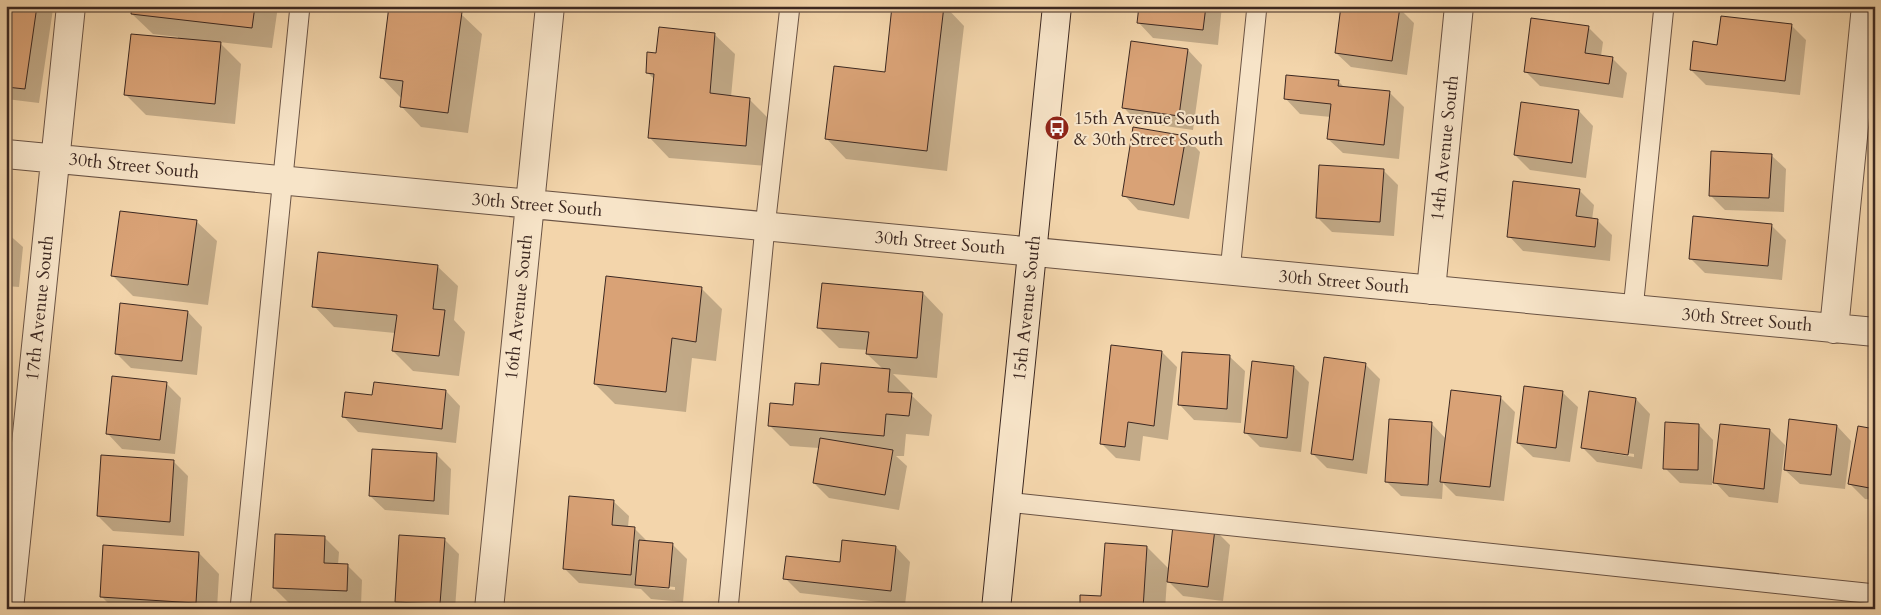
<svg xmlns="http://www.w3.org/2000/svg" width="1881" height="615" viewBox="0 0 1881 615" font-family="Cardo,serif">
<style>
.shadow{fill:#0003;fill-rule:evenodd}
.building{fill:#d9a276;stroke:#3c2821}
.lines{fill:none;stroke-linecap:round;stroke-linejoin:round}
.lane-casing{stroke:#6a5344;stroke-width:21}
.street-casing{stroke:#6a5344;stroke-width:30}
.secondary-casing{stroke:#3c2821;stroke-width:30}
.lane{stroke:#f7e4c8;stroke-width:19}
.street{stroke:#f7e4c8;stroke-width:28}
.secondary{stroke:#f7e4c8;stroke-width:28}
.labels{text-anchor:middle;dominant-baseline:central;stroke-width:4;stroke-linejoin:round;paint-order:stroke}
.poi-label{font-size:18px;fill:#3c2821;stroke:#f7e4c8;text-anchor:start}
.street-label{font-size:18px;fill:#3c2821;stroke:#f7e4c8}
</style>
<rect width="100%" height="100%" fill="#f3d5ab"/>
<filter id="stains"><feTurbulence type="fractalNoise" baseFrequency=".004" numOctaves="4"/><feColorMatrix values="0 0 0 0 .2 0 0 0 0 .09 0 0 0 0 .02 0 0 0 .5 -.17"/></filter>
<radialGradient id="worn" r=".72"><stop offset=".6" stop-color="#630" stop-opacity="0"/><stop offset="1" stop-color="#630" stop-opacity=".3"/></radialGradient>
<!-- shadow -->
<path class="shadow" d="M6 6H49L53 9 39 103 6 99Z
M134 6H278L272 48 219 42 241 64 235 124 146 115 126 95 178 39V37L153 34 132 14Z
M893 6H945L964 26 947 171 846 159 826 138 886 73Z
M1140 6H1222L1218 45 1153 38 1139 23Z
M1342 6H1384L1399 8 1414 23 1407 75 1351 67 1336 53Z
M1551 6H1605L1604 12 1553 8Z
M1787 6H1814L1813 8Z
M461 14 482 34 468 133 421 127 401 106V98L381 77Z
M1791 25 1806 40 1800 95 1706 85 1691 70 1718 46Z
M1588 27 1603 42 1601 56 1612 58 1627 73 1623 98 1540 86 1525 71Z
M714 34 735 54 731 97 749 99 769 119 766 166 669 158 649 137 655 80 647 72 657 54Z
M1188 50 1202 65 1193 130 1138 122 1123 107Z
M1338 81 1345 88 1389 92 1404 107 1399 159 1343 153 1328 139 1331 117 1300 114 1286 99Z
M1579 111 1593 126 1586 178 1530 170 1515 155Z
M1186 137 1200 152 1189 219 1138 210 1124 195Z
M1771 155 1786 169 1784 212 1725 210 1710 195Z
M1383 170 1398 185 1394 236 1332 232 1317 217Z
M1579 190 1594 205 1592 220H1597L1612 235 1610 261 1523 251 1509 236Z
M196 221 217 241 208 305 133 296 113 276Z
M1771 225 1786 240 1782 280 1705 273 1690 258Z
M6 232 23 247 19 287 6 286Z
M437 266 458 286 454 320 465 332 459 376 413 371 393 351 395 333 334 327 314 306Z
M823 284 923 293 943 314 937 378 893 374 910 391V394L932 415 929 436 906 434 904 456H896L907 466 899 510 829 498 814 483 819 448 790 446 769 425 820 387 884 370 867 354 868 350 839 348 818 327Z
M701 288 722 309 716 361 692 358 686 412 615 404 595 384Z
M188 312 202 327 197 375 131 368 116 353Z
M1162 352 1177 367 1168 440 1143 436 1140 461 1116 458 1101 443Z
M1230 357 1245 371 1241 423 1194 420 1180 405Z
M1365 364 1380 379 1367 474 1327 468 1312 453Z
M1294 367 1309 382 1301 452 1260 447 1246 433Z
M166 383 181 398 175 454 122 449 108 434Z
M1525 388 1563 393 1578 407 1570 462 1533 457 1518 443Z
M446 391 460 406 456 443 358 432 344 417 373 397Z
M1500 397 1515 412 1504 501 1456 496 1443 483 1442 499 1401 496 1386 481 1432 424 1446 439Z
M1636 399 1650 414 1642 469 1597 462 1582 447ZM1597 449 1634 454V457L1597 451Z
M1699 425 1713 440 1712 485 1680 483 1665 468Z
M1837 426 1851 441 1845 489 1800 484 1785 470Z
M1770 430 1785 445 1778 503 1729 497 1715 482Z
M1875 430V500L1865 499 1850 484Z
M437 455 451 469 449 515 385 510 370 496Z
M173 461 188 476 184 536 113 531 98 516Z
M570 497 614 502 629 516 628 527 634 528 648 542 672 544 687 559 683 602 651 599 641 589 579 583 564 568ZM650 585 675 587V590L650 587Z
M1215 530 1230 545 1223 601 1183 596 1167 580 1165 609H1081L1103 597 1147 547 1169 569Z
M324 537 339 552 338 565H347L362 580 361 605 289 603 274 588Z
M444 539 459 554 455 609H404L396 601Z
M896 547 910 562 905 605 800 593 785 578Z
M199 553 219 574 217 609H114L101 596Z"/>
<!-- building -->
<path class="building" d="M6 6H37L25 89 6 87Z
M132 6H255L252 28 131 14Z
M389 6H418L462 12 448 113 400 107 403 81 380 78Z
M892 6H944L927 151 825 139 834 66 885 72Z
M1139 6H1206L1203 30 1137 23Z
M1341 6 1400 7 1392 61 1335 53Z
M1721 16 1792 24 1785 81 1690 70 1693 41 1717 45Z
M1531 18 1589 26 1585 53 1613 57 1609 84 1524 72Z
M659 27 715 33 710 93 750 98 746 146 648 138 654 74 646 73 647 52 656 53Z
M131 34 221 42 215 104 124 95Z
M1131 41 1188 49 1179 116 1122 108Z
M1286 75 1339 80 1338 86 1390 91 1384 145 1327 139 1331 104 1284 99Z
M1521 102 1579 110 1572 163 1514 155Z
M1133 127 1186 136 1174 205 1122 196Z
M1711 151 1772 154 1769 198 1709 196Z
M1319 165 1384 169 1380 222 1316 218Z
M1513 181 1580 189 1576 216 1598 219 1595 247 1507 237Z
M120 211 197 220 188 285 111 276Z
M1693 216 1772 224 1768 266 1689 259Z
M6 231H8L6 255Z
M318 252 438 265 433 309 445 310 439 356 392 351 397 315 312 307Z
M606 276 702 287 696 342 672 338 666 392 594 384Z
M822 283 923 292 917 358 866 354 869 332 817 328Z
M120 303 188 311 182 361 115 354Z
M1111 345 1162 351 1154 426 1128 422 1125 447 1100 444Z
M1182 352 1230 355 1227 409 1178 405Z
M1324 357 1366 363 1353 460 1311 454Z
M1252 361 1294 366 1287 438 1244 433Z
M821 363 890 369 888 392 912 393 909 416 886 414 884 436 768 426 770 403 793 405 795 383 819 385Z
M112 376 167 382 160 440 106 434Z
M374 382 446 390 442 429 342 417 345 392 372 395Z
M1524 386 1563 391 1556 448 1517 443Z
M1451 390 1501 396 1490 487 1440 482Z
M1589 391 1636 398 1628 455 1581 448Z
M1389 419 1432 422 1428 485 1385 482Z
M1789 419 1837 425 1831 475 1784 470Z
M1665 422 1699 424 1698 470 1663 469Z
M1720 424 1770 429 1764 489 1713 483Z
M1858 426 1875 429V489L1848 484Z
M820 438 893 450 885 495 813 483Z
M372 449 437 453 434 501 369 496Z
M101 455 174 460 170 522 97 516Z
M569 496 614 500 612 525 635 527 631 575 563 569Z
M1173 525 1215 529 1208 587 1167 582Z
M275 534 325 536 324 563 348 564 347 591 273 588Z
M399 535 445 538 440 604 395 602Z
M639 540 673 543 669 588 635 585Z
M842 540 896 546 891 591 783 579 786 556 840 562Z
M1105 543 1147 546 1143 609H1080V595L1101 596Z
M103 545 199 552 196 603 100 597Z"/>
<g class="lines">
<defs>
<path id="lane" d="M1230 271 1257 6
M1633 309 1664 6
M1007 502 1875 594
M240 609 300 6
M728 609 765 227 790 6"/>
<path id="street" d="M6 154 1875 332
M1431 290 1459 6
M1834 329 1866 6
M9 609 71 6
M489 609 550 6"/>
<path id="secondary" d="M996 609 1057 6"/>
</defs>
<!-- lane casing -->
<use href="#lane" class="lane-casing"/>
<!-- street casing -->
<use href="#street" class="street-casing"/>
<!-- secondary casing -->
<use href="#secondary" class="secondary-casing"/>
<!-- lane -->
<use href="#lane" class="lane"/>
<!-- street -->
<use href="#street" class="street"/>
<!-- secondary -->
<use href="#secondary" class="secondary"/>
</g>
<!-- icons -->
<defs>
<symbol id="bus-disc" viewBox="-11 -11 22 22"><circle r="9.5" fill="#8f2418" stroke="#f7e4c8"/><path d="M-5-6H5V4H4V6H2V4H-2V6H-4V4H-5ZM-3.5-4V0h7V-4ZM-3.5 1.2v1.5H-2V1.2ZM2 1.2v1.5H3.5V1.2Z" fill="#fff"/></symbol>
</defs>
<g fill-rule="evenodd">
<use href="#bus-disc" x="1043" y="114" width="28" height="28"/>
</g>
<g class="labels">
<!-- poi labels -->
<g class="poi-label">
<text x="1074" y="118">15th Avenue South<tspan x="1074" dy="21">&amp; 30th Street South</tspan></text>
</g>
<!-- street labels -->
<g class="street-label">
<text transform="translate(1445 148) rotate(-84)">14th Avenue South</text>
<text transform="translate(134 166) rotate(6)">30th Street South</text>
<text transform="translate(537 205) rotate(5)">30th Street South</text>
<text transform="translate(940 243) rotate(5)">30th Street South</text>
<text transform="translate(1344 282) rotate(5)">30th Street South</text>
<text transform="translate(519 307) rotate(-84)">16th Avenue South</text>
<text transform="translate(40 308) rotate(-84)">17th Avenue South</text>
<text transform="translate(1027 308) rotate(-84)">15th Avenue South</text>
<text transform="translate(1747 320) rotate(5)">30th Street South</text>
</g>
</g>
<!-- margin -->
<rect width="1881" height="615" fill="none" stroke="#f3d5ab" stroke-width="25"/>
<rect x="8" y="8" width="1866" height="600" fill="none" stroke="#3c2821" stroke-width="2.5"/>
<rect x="12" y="12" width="1856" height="590" fill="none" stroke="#3c2821"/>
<rect width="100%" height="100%" filter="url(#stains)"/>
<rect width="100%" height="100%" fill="url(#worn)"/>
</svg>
